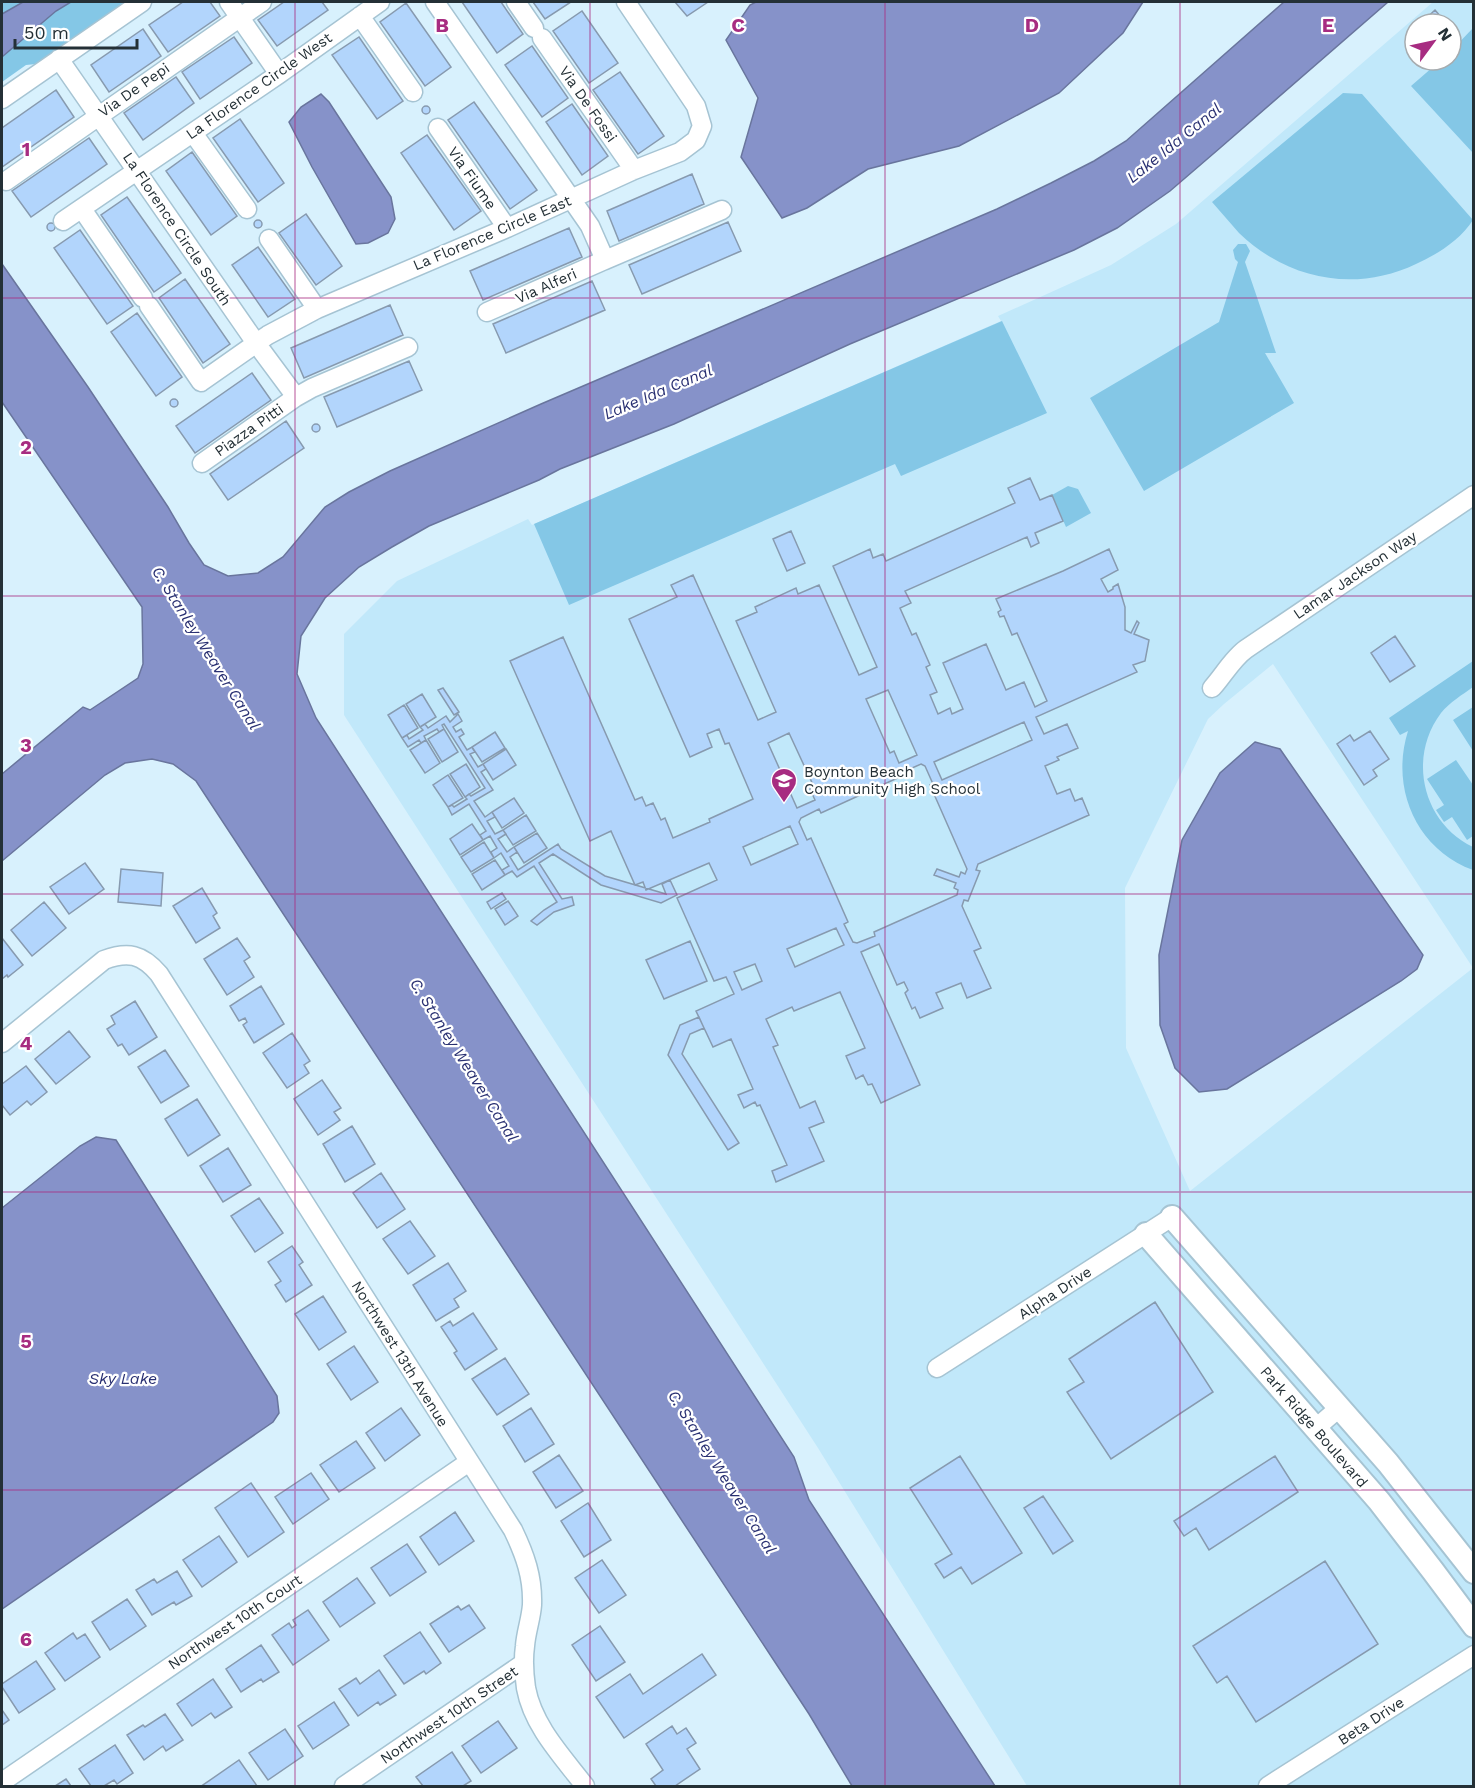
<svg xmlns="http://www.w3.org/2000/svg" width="1475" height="1788" viewBox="0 0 1475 1788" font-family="'Work Sans',sans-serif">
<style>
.built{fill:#c1e8fa;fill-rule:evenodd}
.green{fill:#84c7e6}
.water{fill:#8692c9;stroke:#69759d;stroke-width:1.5}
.building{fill:#b2d5fc;stroke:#879aaf;stroke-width:1.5;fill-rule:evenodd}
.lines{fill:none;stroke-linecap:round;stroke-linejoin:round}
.minor-casing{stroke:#a6c4d3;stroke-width:21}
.tertiary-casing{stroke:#a6c4d3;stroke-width:26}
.minor{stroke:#fff;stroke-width:18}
.tertiary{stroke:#fff;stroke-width:22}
.grid{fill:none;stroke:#a72c81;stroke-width:1.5;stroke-opacity:0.55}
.labels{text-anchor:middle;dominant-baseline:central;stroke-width:4.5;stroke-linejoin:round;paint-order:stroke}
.street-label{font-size:15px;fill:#243036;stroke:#fff}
.poi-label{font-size:15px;fill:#243036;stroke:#fff;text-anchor:start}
.water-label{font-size:16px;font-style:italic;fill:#293072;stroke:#fff}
.grid-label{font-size:20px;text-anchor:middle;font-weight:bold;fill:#a72c81;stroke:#fff;stroke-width:4.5;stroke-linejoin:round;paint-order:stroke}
</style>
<rect width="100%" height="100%" fill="#d8f1fd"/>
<!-- built -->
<path class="built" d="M1433 2H1473V1786H1027L818 1448 344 715V634L397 581 528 519 532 525 1001 321 998 316 1111 265 1176 224ZM1415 24H1451V60H1415ZM1273 664 1473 968 1190 1191 1126 1048 1125 888 1208 719 1224 704Z"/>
<!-- green -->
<path class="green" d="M2 2H23L2 14Z
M71 2H126L36 64 26 65 2 82V57L56 11Z
M1473 28V153L1411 86 1441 60H1451V51Z
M1343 93 1362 94 1473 220C1460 240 1438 254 1416 264 1355 293 1288 280 1239 233 1230 223 1221 212 1212 202Z
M1238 244H1246L1250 251 1245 262 1276 353H1265L1294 403 1144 491 1090 398 1219 322 1238 262 1235 259 1233 250Z
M1002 321 1047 413 901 476 895 464 569 605 534 524Z
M1068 486 1078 489 1091 513 1066 527 1052 495Z
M1473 661V687C1462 695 1450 702 1441 713 1407 758 1423 823 1473 847V870C1416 849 1390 788 1408 731L1400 735 1389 718Z
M1473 707V751L1453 720Z
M1456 760 1473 785V836L1467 840 1452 817 1444 822 1436 810 1444 805 1427 779Z"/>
<!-- water -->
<path class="water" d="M23 2H71L56 11 2 57V14Z
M756 2H1143L1123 33 1059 93 959 146 868 169 807 208 782 218 741 157 758 98 726 40 750 5Z
M1284 2H1388L1220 148 1170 191 1117 228 1074 250 850 344 674 424 560 469 539 480 429 526 392 547 359 567 325 598 301 636 297 674 316 718 794 1457 809 1500 995 1786H852L809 1714 196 781 173 764 152 759 125 763 105 775 2 861V774L83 707 90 710 138 678 143 664 142 607 2 402V264L88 387 168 507 189 543 204 565 228 576 258 573 283 557 325 507 349 492 390 471 541 404 997 209 1051 183 1094 161 1126 141Z
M321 94 329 102 391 197 395 219 388 233 368 243 356 244 312 167 289 122 301 107Z
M1255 742 1280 749 1423 955 1417 969 1401 981 1227 1089 1199 1092 1175 1068 1160 1025 1159 955 1182 840 1220 773Z
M96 1137 116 1140 277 1396 279 1413 273 1422 2 1609V1208L80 1146Z"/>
<!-- building -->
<path class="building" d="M183 2H210L220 16 168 52 149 25Z
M284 2H322L328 10 277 46 258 20Z
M462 2H501L523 34 497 53Z
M533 2H571L545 19Z
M675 2H708L687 16Z
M406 3 451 67 425 86 380 22Z
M1435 10 1447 24H1420Z
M582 11 618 63 589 83 553 31Z
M143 29 161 56 109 92 91 65Z
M234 37 252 63 200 99 182 72Z
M359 37 403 101 377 119 332 55Z
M532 46 568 98 542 117 505 65Z
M620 72 664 136 638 154 593 90Z
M176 77 194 103 143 140 124 113Z
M56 90 74 117 2 167V128Z
M474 102 537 190 510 209 448 120Z
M572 104 608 156 582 175 546 122Z
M422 110a4 4 0 1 1 8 0a4 4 0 1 1-8 0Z
M240 119 284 183 258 202 213 138Z
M427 135 481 211 454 230 401 153Z
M89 138 107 164 31 217 12 191Z
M192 152 237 216 211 235 166 171Z
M692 174 704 204 619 241 607 211Z
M127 197 181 273 154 292 101 215Z
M306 214 342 266 316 285 279 233Z
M254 224a4 4 0 1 1 8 0a4 4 0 1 1-8 0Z
M728 222 741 251 642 294 629 265Z
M47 227a4 4 0 1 1 8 0a4 4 0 1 1-8 0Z
M569 228 582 257 483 300 470 271Z
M80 230 133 306 107 324 54 248Z
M258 247 295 299 268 317 232 265Z
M185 279 230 344 203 363 159 298Z
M592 281 605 310 506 353 493 324Z
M390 305 403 335 304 378 291 348Z
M137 313 182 377 156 396 111 332Z
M409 361 422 390 337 427 324 397Z
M252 373 271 400 195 453 176 426Z
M170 403a4 4 0 1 1 8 0a4 4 0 1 1-8 0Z
M286 421 304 448 228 500 210 474Z
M312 428a4 4 0 1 1 8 0a4 4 0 1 1-8 0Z
M1030 478 1040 500 1052 495 1063 521 1035 533 1039 543 1031 547 1027 537 905 591 911 603 900 608 912 635 916 633 930 665 926 667 937 692 930 695 938 714 950 708 952 714 963 709 943 663 986 644 1006 690 1024 682 1035 707 1047 701 1017 633 1012 635 1004 616 1000 617 999 615 998 612 1001 610 996 599 1063 571 1109 549 1118 570 1101 579 1108 592 1113 589V587L1118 584 1125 607V630L1131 633 1137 621 1139 623 1134 634 1149 640 1145 661 1133 665 1137 672 1036 717 1044 734 1067 724 1078 748 1057 757 1059 760 1045 766 1057 794 1070 789 1075 801 1082 798 1089 815 978 864 976 870 980 871 968 901 964 900 962 906 981 948 974 951 991 988 967 998 961 983 936 993 943 1008 920 1018 915 1007 912 1009 905 993 908 990 904 982 897 985 879 944 861 952 920 1085 881 1103 872 1084 868 1085 863 1075 856 1079 846 1056 865 1048 840 992 794 1011 792 1007 766 1019 778 1045 773 1047 800 1108 815 1101 824 1122 809 1128 824 1161 776 1182 772 1171 787 1165 760 1105 757 1106 755 1102 744 1108 738 1095 753 1089 731 1039 713 1047 696 1011 734 994 726 977 714 981 677 898 717 880 709 863 646 890 643 882 635 885 611 831 590 841 510 661 563 637 635 800 642 797 646 806 653 803 661 820 665 818 673 838 710 822 709 819 753 799 729 743 725 744 719 729 707 734 712 747 690 757 629 619 677 597 671 585 693 575 758 720 776 712 736 621 757 612 755 607 796 588 798 594 819 585 859 675 877 667 833 566 870 549 873 558 883 554 886 561 1015 503 1008 488ZM888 690 917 755 899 763 894 751 890 753 866 699ZM1024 722 1032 740 942 780 934 762ZM789 733 814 787 810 789 815 800 797 808 768 743ZM921 764 925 766 933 784 930 785 967 869 965 874 961 872 959 877 937 869 934 875 956 883 954 888 958 890 957 895 874 932 875 936 857 943 853 942 844 924 848 922 811 838 807 840 799 822 801 818 819 809 821 813 904 775 903 772ZM790 826 798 844 751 865 743 847ZM836 928 844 945 795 967 787 949ZM755 964 762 981 742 990 734 972Z
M791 531 805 563 787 571 773 539Z
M1395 636 1415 666 1390 682 1371 653Z
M443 688 459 712 454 715 438 690Z
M422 694 436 717 420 727 406 704Z
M404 705 418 728 402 738 388 715Z
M458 714 462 721 453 727 456 732 461 729 464 734 459 737 467 750 472 747 473 749 475 752 470 754 478 767 483 764 486 769 481 772 493 790 474 801 485 817 492 812 495 817 487 821 495 834 503 830 506 834 498 839 507 852 514 847 517 852 510 857 518 870 558 844 561 849 605 876 666 894 662 884 670 880 677 895 661 903 601 885 553 854 539 863 562 899 572 897 574 905 554 912 537 925 531 921 544 910 557 902 534 866 517 877 512 871 505 875 502 870 509 866 501 853 494 858 491 852 497 848 490 836 483 840 480 835 486 831 469 804 452 815 448 807 452 805 454 807 467 799 465 797 469 794 471 796 485 788 444 724 442 725 444 729 439 732 437 729 424 736 426 740 421 743 419 740 408 747 402 738 407 735 409 739 423 730 420 727 425 724 428 728 446 716 450 722Z
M444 729 458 752 442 762 428 739Z
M1370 731 1389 759 1373 770 1377 776 1364 785 1337 744 1350 735 1354 741Z
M495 732 505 748 482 762 472 747Z
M426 740 440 763 425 773 410 750Z
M506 749 516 765 493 780 483 764Z
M466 764 480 787 465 797 450 774Z
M448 775 463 798 448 807 433 785Z
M514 798 524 813 502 828 492 812Z
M526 815 536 831 513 845 503 830Z
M472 824 483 840 460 855 450 839Z
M537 833 547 848 524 863 514 847Z
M484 842 494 858 471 872 461 857Z
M495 860 505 875 482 890 472 874Z
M85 863 104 889 69 914 50 887Z
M121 869 163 873 161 906 118 902Z
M202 888 217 913 213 916 220 928 196 943 173 906Z
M502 893 506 899 491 909 487 902Z
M508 901 518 916 505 925 495 909Z
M44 902 66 928 32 956 11 930Z
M2 938 23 965 8 977 7 975 2 979Z
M237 938 250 957 244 961 254 977 227 995 204 959Z
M690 941 707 981 664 999 646 960Z
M261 986 284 1024 254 1043 243 1025 247 1022 245 1018 239 1021 230 1006Z
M135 1001 157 1037 129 1055 122 1044 118 1046 107 1029 115 1024 111 1016Z
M699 1017 704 1028 690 1034 682 1054 739 1143 728 1150 668 1055 680 1025Z
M69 1031 90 1057 56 1084 35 1059Z
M292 1033 310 1061 304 1065 309 1073 287 1088 263 1053Z
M165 1050 189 1086 161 1103 138 1067Z
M26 1066 47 1092 31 1105 27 1101 10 1115 2 1105V1084Z
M322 1080 341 1108 334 1112 340 1120 318 1135 294 1099Z
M197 1099 220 1135 188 1156 165 1119Z
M352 1126 375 1164 345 1182 323 1144Z
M228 1148 251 1185 223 1202 200 1166Z
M381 1173 405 1209 377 1228 353 1193Z
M259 1198 283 1233 255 1252 231 1216Z
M410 1221 435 1256 408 1274 383 1239Z
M292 1246 303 1262 299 1265 312 1285 286 1302 275 1285 281 1281 268 1262Z
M448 1263 466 1291 454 1299 459 1307 436 1321 413 1285Z
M323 1296 346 1332 319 1350 295 1314Z
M1155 1302 1213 1392 1111 1459 1067 1392 1084 1382 1069 1359Z
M473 1313 497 1349 465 1370 454 1353 457 1351 441 1327 450 1321 453 1326Z
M354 1346 378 1382 351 1400 327 1364Z
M505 1358 529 1394 497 1415 472 1379Z
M401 1408 420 1435 385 1461 366 1433Z
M531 1408 554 1444 525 1462 503 1426Z
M356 1441 375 1468 339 1492 320 1465Z
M559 1455 583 1491 556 1508 533 1472Z
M960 1456 1022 1553 972 1584 961 1567 944 1578 935 1564 952 1554 910 1488Z
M1275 1456 1298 1492 1209 1550 1196 1528 1184 1536 1174 1521Z
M311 1473 329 1499 293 1524 275 1497Z
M251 1483 284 1532 248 1557 215 1508Z
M1043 1496 1073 1541 1053 1554 1024 1508Z
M588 1503 611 1540 584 1557 561 1521Z
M455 1512 474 1541 439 1565 420 1537Z
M219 1536 237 1562 202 1587 183 1560Z
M407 1544 426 1572 390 1596 371 1568Z
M602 1560 626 1595 599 1613 575 1578Z
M1325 1561 1378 1644 1256 1722 1227 1676 1217 1683 1193 1646Z
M177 1571 192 1596 176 1605 174 1602 152 1615 136 1590 154 1579 157 1583Z
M357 1578 375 1603 340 1627 323 1602Z
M127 1599 146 1626 110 1650 92 1622Z
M469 1605 485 1628 449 1652 430 1624 458 1606 461 1610Z
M308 1610 329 1640 293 1665 272 1635 289 1623 292 1628 296 1625 293 1620Z
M600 1626 625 1662 596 1681 572 1645Z
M420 1632 441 1663 426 1674 424 1671 404 1684 384 1656Z
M73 1633 77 1639 85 1634 100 1657 65 1681 45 1653Z
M261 1645 279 1672 263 1682 261 1679 241 1692 226 1669Z
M702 1654 716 1675 624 1738 596 1697 630 1674 643 1694Z
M36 1661 55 1689 19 1713 2 1687V1684Z
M379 1670 396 1695 380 1705 378 1702 358 1716 339 1689 356 1678 360 1684Z
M213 1679 232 1707 215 1718 211 1713 192 1726 177 1704Z
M334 1702 349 1725 313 1749 298 1726Z
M2 1710 9 1720 2 1725Z
M165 1714 183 1740 166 1751 163 1746 144 1760 127 1735 143 1725 145 1727Z
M498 1721 517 1748 481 1773 462 1746Z
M672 1726 677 1734 686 1728 696 1743 687 1749 700 1769 675 1786H656L651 1779 663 1770 646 1744Z
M285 1729 303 1756 268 1780 249 1753Z
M115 1745 133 1773 117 1784 114 1780 104 1786H91L79 1769Z
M452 1752 471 1781 463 1786H423L416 1777Z
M239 1760 257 1786H205L203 1785Z
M66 1779 71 1786H55Z"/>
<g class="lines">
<defs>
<path id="minor" d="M229 2 279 74
M435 2 590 226 605 260 722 210
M516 2 534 28
M360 16 413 92
M542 38 634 170
M59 59 256 343 296 397
M2 99 142 2
M438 128 507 228
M193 133 247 209
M6 181 262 2
M82 209 143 298
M63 221 279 74 380 2
M269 239 317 309
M149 306 201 382 268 335 317 309 507 228 634 170 680 152 696 140 702 126 696 106 626 2
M487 312 605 260
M202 463 296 397 312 388 408 347
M1212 688C1223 676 1233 658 1246 649L1474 495
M2 1043 104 960C128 951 142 954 159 974L513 1530C525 1555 533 1577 532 1605 531 1619 526 1632 525 1646 523 1660 524 1674 526 1688 533 1726 562 1756 585 1786
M937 1368 1172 1217
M1316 1428 1339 1408
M2 1782 469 1462
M344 1786 524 1663
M1268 1786 1474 1655"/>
<path id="tertiary" d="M1172 1217 1388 1463 1474 1572
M1146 1234 1379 1501 1433 1571 1474 1626"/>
</defs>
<!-- minor casing -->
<use href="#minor" class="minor-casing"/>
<!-- tertiary casing -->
<use href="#tertiary" class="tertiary-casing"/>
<!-- minor -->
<use href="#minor" class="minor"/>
<!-- tertiary -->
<use href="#tertiary" class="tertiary"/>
</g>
<!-- grid -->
<path class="grid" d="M295 2V1786M590 2V1786M885 2V1786M1180 2V1786M2 298H1474M2 596H1474M2 894H1474M2 1192H1474M2 1490H1474"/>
<!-- icons -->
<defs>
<symbol id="school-pin" viewBox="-11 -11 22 30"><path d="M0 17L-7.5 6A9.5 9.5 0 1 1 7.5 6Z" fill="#a72c81" stroke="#fff"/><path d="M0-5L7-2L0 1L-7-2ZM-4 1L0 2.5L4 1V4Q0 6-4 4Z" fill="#fff"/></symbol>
</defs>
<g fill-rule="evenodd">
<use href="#school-pin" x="769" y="766" width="30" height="40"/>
</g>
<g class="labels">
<!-- street labels -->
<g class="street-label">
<text transform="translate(259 86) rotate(-35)">La Florence Circle West</text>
<text transform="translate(134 90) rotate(-35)">Via De Pepi</text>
<text transform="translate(588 104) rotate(55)">Via De Fossi</text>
<text transform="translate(472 178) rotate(55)">Via Fiume</text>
<text transform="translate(177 229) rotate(56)">La Florence Circle South</text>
<text transform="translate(492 233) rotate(-23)">La Florence Circle East</text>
<text transform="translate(546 286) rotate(-24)">Via Alferi</text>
<text transform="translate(249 430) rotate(-35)">Piazza Pitti</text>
<text transform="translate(1355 575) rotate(-34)">Lamar Jackson Way</text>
<text transform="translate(1055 1293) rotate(-33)">Alpha Drive</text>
<text transform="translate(400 1354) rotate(58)">Northwest 13th Avenue</text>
<text transform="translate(1314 1427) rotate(49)">Park Ridge Boulevard</text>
<text transform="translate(235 1622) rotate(-34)">Northwest 10th Court</text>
<text transform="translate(449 1715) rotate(-34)">Northwest 10th Street</text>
<text transform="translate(1371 1721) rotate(-33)">Beta Drive</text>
</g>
<!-- poi labels -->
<g class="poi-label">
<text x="804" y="772">Boynton Beach<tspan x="804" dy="17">Community High School</tspan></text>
</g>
<!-- water labels -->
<g class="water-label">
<text transform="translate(1174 143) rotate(-39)">Lake Ida Canal</text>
<text transform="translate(658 392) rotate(-23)">Lake Ida Canal</text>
<text transform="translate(206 648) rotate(58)">C. Stanley Weaver Canal</text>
<text transform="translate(464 1060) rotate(58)">C. Stanley Weaver Canal</text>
<text x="123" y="1378">Sky Lake</text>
<text transform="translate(722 1472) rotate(58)">C. Stanley Weaver Canal</text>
</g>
</g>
<g class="grid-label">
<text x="442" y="32">B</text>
<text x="738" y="32">C</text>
<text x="1032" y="32">D</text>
<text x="1328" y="32">E</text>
<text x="26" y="156">1</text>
<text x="26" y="454">2</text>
<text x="26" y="752">3</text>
<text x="26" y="1050">4</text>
<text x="26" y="1348">5</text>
<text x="26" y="1646">6</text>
</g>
<!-- border -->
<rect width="1475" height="1788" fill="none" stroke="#243036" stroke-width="6"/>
<!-- north arrow -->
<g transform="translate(1433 42) rotate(57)"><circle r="28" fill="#ffffff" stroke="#a7acaf" stroke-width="1.5"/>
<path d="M0-4.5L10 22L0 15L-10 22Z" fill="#a72c81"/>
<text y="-9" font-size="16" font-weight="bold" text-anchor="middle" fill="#243036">N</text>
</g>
<!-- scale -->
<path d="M15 39v9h122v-9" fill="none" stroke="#243036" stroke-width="3"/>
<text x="24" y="39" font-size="18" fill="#243036" stroke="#ffffff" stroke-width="4.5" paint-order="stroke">50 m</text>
</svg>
